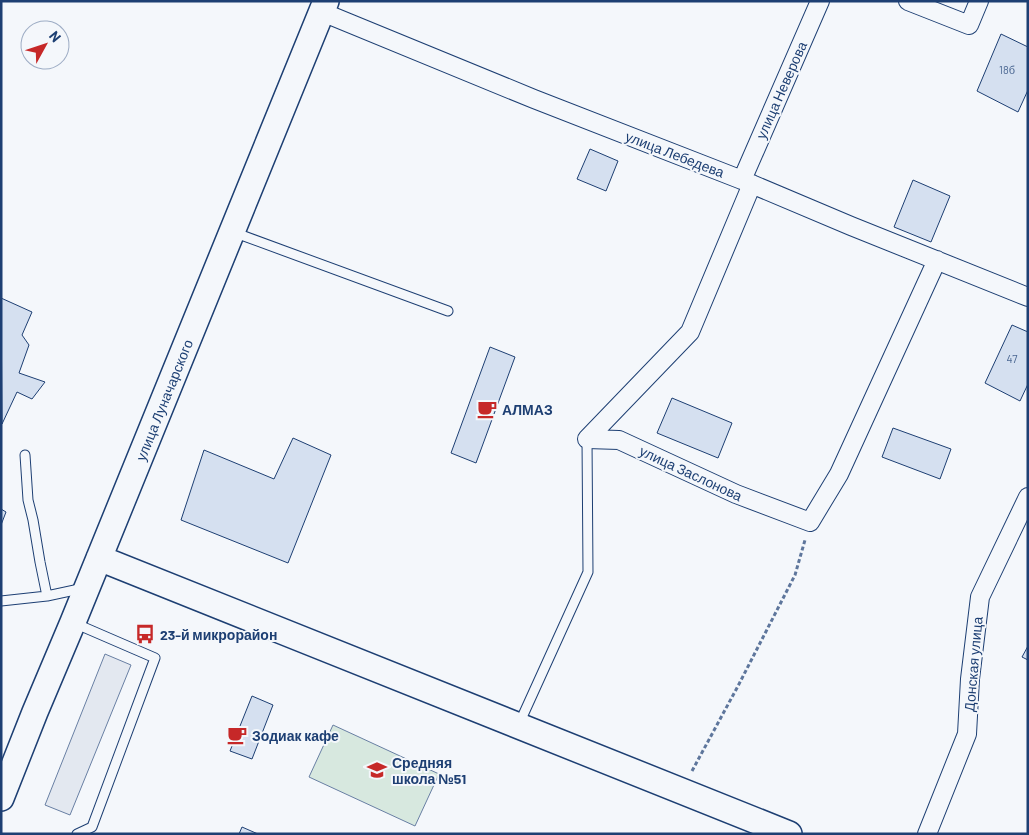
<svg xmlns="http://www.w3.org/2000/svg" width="1029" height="835" viewBox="0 0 1029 835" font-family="Barlow,sans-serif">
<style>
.green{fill:#d7e8df;stroke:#687fa3}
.parking{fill:#e3e8f0;stroke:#687fa3}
.building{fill:#d5e0f0;stroke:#1d3f73}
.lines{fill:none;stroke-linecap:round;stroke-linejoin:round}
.lane-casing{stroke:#1d3f73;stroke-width:11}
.street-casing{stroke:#1d3f73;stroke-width:20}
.secondary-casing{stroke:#1d3f73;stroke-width:28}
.path{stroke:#5e769c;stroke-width:3;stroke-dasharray:4 2.5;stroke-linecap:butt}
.lane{stroke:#f4f7fb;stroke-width:9}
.street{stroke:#f4f7fb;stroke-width:18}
.secondary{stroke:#f4f7fb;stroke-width:25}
.labels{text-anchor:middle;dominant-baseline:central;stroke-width:4;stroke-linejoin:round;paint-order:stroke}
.number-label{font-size:11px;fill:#4b6792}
.street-label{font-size:14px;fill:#1d3f73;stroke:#f4f7fb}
.poi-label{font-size:14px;font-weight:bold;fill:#1d3f73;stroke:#f4f7fb;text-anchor:start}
</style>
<rect width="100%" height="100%" fill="#f4f7fb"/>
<!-- green -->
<path class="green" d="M333 725 439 774 415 826 309 777Z"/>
<!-- parking -->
<path class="parking" d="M105 654 131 665 70 815 45 805Z"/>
<!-- building -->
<path class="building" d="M1001 34 1028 47V90L1018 112 977 91Z
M590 149 618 161 606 191 577 179Z
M913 180 950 196 931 242 894 227Z
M1 298 32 312 22 335 29 345 19 373 45 382 32 399 17 392 2 424Z
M1012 325 1028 332V384L1020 401 985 383Z
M490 347 515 357 476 463 451 453Z
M672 398 732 423 718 458 657 433Z
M893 428 951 449 940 479 882 457Z
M293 438 331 455 288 563 181 520 204 450 274 479Z
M1 509 6 512 1 525Z
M1028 646V660L1022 657Z
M252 696 273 705 252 759 230 751Z
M242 827 258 834H239Z"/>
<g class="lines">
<defs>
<path id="lane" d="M233 232 448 311
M25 455 28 500 33 520 40 562 47 596
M1 601 47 596 84 588
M74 623 155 658 92 827 77 834
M519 724 588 572 587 439"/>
<path id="street" d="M908 1 969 25 979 1
M322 12 534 99 742 180 851 226 1028 297
M742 180 820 1
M752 184 690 332 587 439 619 440 736 494 810 522 839 474 937 260
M927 834 967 734 970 679 980 597 1028 497"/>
<path id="secondary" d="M99 558 789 834
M1 798 35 712 73 622 326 1"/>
</defs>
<!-- lane casing -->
<use href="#lane" class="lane-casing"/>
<!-- street casing -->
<use href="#street" class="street-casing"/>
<!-- secondary casing -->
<use href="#secondary" class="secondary-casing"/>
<!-- path -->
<path class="path" d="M692 771 738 686 795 575 805 540"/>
<!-- lane -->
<use href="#lane" class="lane"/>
<!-- street -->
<use href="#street" class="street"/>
<!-- secondary -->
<use href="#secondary" class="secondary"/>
</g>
<!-- icons -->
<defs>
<symbol id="cafe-bare" viewBox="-9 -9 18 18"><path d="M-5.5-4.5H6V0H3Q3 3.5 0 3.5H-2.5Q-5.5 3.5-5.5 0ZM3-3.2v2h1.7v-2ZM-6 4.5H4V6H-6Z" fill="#c62828" stroke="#f4f7fb" stroke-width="2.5" paint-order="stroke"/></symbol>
<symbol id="bus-bare" viewBox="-9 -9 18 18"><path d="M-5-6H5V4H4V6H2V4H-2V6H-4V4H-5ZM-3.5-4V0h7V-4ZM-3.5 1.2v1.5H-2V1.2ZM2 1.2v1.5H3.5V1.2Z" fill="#c62828" stroke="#f4f7fb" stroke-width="2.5" paint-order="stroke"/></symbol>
<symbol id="school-bare" viewBox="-9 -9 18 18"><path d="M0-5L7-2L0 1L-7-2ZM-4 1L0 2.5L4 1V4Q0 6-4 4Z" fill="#c62828" stroke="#f4f7fb" stroke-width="2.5" paint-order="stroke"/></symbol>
</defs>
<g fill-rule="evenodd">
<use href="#cafe-bare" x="473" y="395" width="28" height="28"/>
<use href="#bus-bare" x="131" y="620" width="28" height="28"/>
<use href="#cafe-bare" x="223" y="721" width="28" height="28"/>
<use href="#school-bare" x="363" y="756" width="28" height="28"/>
</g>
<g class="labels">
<!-- number labels -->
<g class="number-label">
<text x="1007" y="69">18б</text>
<text x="1012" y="358">47</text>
</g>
<!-- street labels -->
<g class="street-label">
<text transform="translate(781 90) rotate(-66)">улица Неверова</text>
<text transform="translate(675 154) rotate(21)">улица Лебедева</text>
<text transform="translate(164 400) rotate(-68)">улица Луначарского</text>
<text transform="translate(691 473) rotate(25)">улица Заслонова</text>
<text transform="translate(973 664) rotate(-85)">Донская улица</text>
</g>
<!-- poi labels -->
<g class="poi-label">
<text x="502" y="409">АЛМАЗ</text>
<text x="160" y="634">23-й микрорайон</text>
<text x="252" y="735">Зодиак кафе</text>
<text x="392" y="762">Средняя<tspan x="392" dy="16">школа №51</tspan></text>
</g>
</g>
<!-- border -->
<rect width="1029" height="835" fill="none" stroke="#1d3f73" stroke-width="5"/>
<!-- north arrow -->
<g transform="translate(45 45) rotate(50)"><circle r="24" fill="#f4f7fb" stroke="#9eadc5"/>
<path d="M0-4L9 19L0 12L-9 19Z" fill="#c62828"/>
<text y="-8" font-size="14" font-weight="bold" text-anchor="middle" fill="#1d3f73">N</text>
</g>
</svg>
